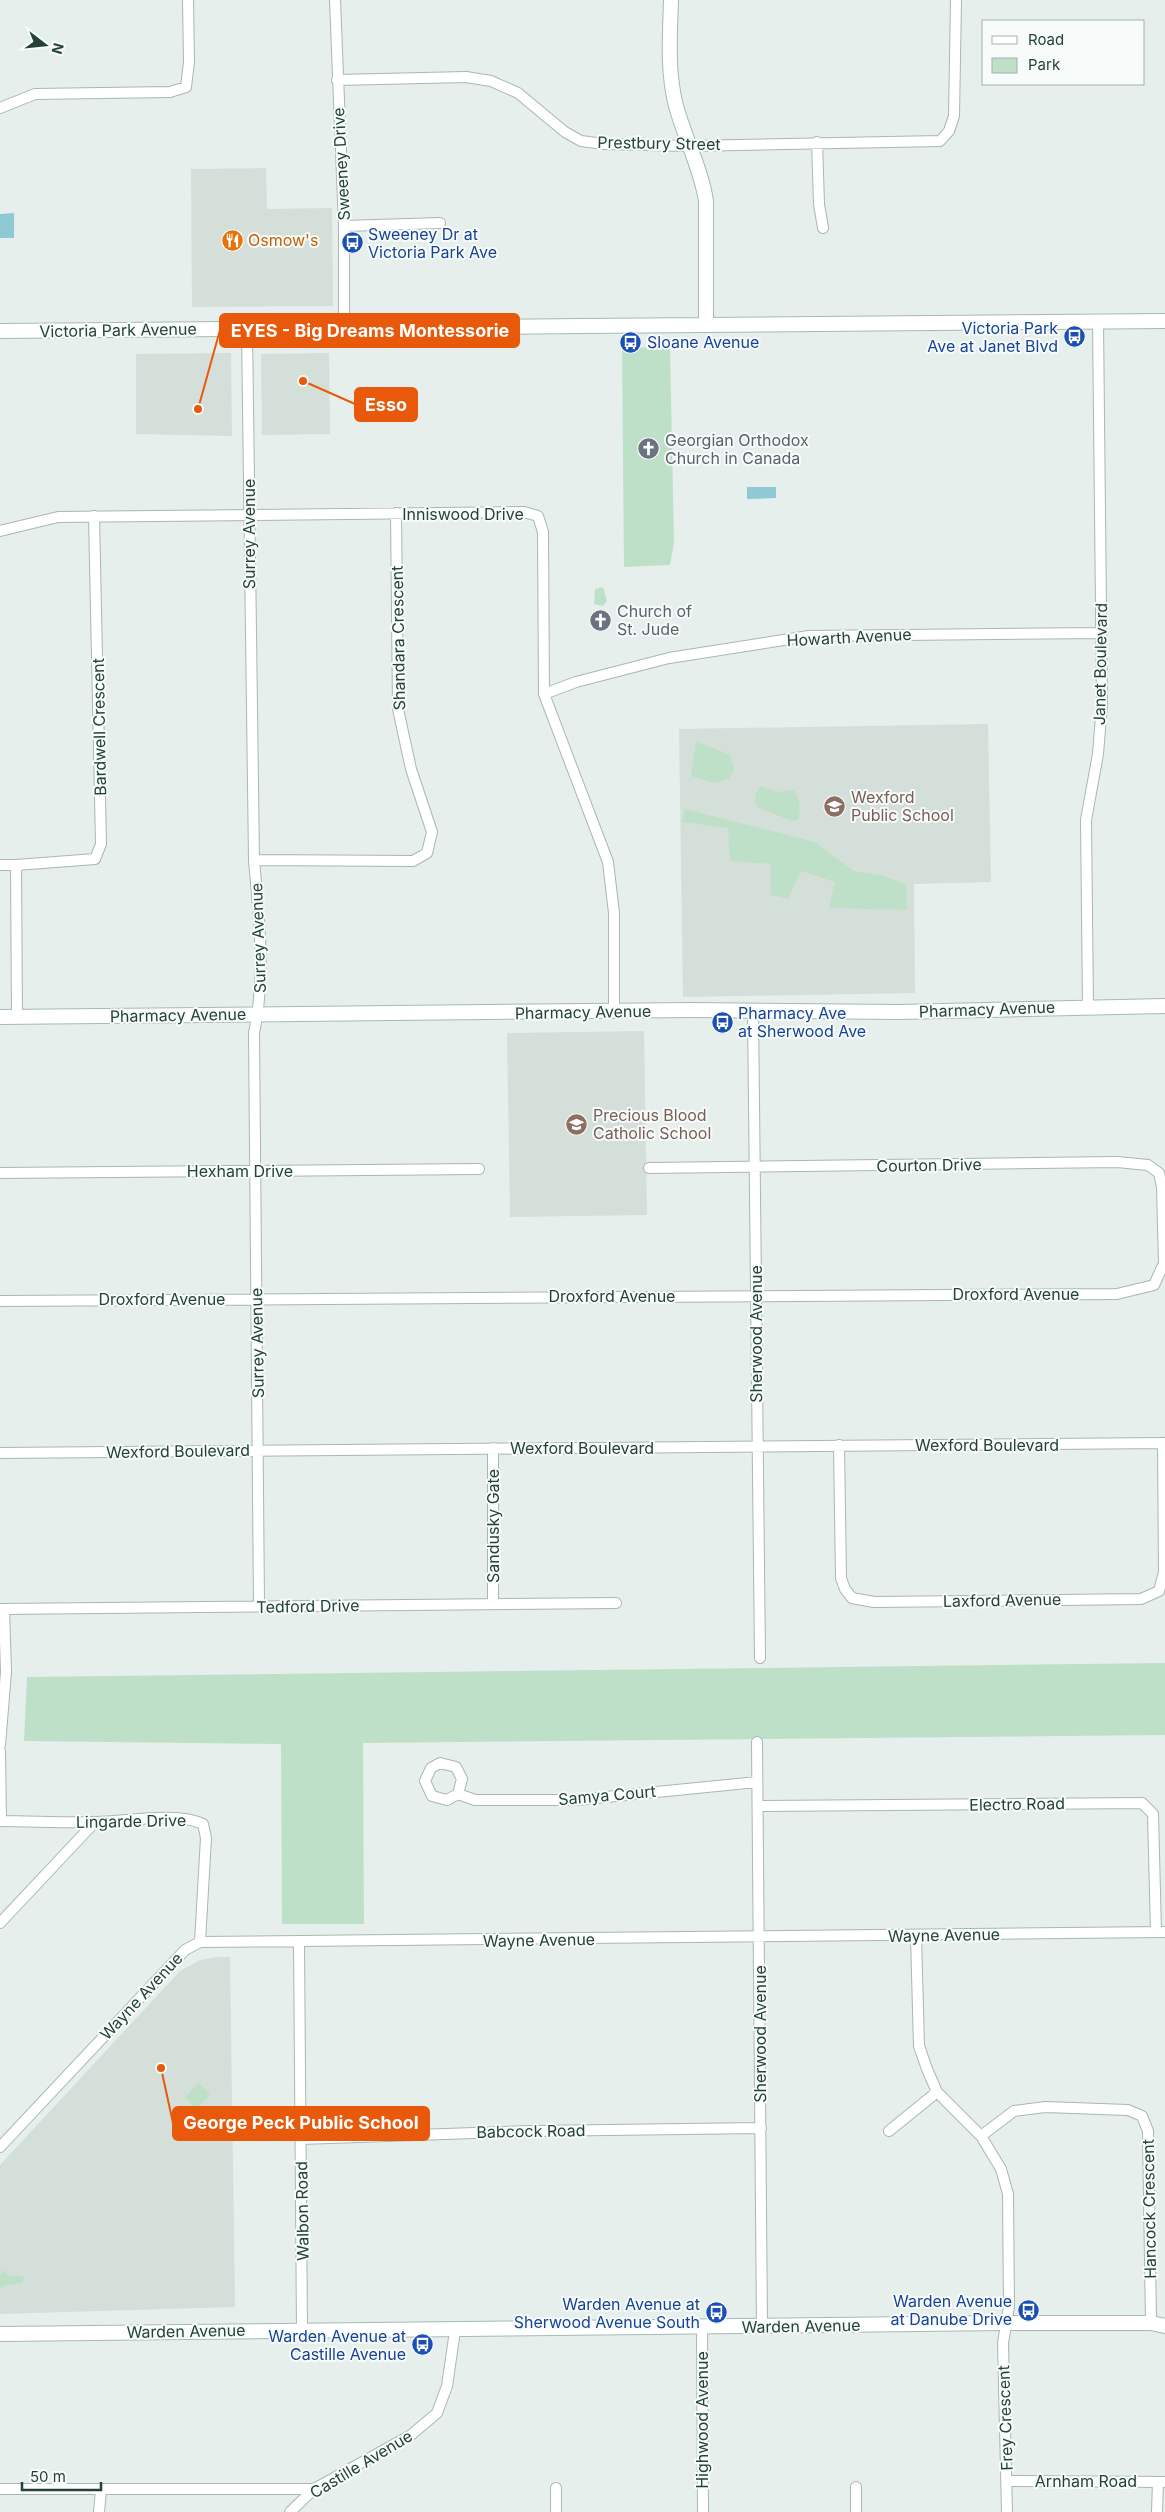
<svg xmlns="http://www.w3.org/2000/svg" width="1165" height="2512" viewBox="0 0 1165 2512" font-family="Inter,sans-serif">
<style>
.built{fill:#d4dfda}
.green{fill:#bfe0c8}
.water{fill:#8ec9d4}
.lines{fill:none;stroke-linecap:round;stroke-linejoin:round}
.street-casing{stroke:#a8b8b2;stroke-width:12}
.secondary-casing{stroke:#a4bbb3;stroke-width:16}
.street{stroke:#fff;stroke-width:10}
.secondary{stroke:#fff;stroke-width:14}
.labels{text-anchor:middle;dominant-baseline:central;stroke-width:4;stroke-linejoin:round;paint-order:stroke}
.street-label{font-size:16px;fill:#24423a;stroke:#f7fbf9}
.transit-label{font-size:16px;fill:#164399;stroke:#f7fbf9;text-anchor:end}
.food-label{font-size:16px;fill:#c56008;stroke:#f7fbf9;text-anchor:start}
.worship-label{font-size:16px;fill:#5b616d;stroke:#f7fbf9;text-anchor:start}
.education-label{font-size:16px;fill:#785e54;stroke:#f7fbf9;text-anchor:start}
.leader{fill:none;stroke:#e8590c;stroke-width:2}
.callout-dot{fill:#e8590c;stroke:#f7fbf9;stroke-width:2}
.callout{fill:#e8590c;stroke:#e8590c;stroke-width:2}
.callout-label{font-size:18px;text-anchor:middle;font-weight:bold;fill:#fff}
</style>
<rect width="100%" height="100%" fill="#e6efeb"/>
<!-- built -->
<path class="built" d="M266 168 267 209 332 208 333 306 192 307 191 169Z
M231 353 232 436 136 434V354Z
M329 353 330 434 262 435 261 354Z
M988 724 991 882 914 884 915 993 683 997 679 729Z
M644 1031 647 1215 510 1217 507 1033Z
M217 1957H230L235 2307 0 2314V2165L180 1971 200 1960Z"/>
<!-- green -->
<path class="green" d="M670 347 674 543 670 565 624 567 622 348Z
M603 587 607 601 603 606 594 604 595 589Z
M696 741 730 755 734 769 729 779 714 783 691 776Z
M761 786 777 792 793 790C800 797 801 811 798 820L792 821 757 807C753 799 755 792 761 786Z
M685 809 815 842 854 871 880 875 906 884 907 910 829 908 835 882 801 871 788 899 771 895V864L730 861 728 828 682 822Z
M1165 1663V1735L363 1743 364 1924H282L281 1744 24 1741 27 1677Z
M198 2083 210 2094 197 2109 185 2098Z
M3 2270 9 2276H20L24 2278 22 2283 3 2286 0 2290V2274Z"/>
<!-- water -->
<path class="water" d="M14 213V238H0V214Z
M747 487H776V498L747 499Z"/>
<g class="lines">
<defs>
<path id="street" d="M335 0 344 226V328
M337 80 466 77 491 81 518 93 565 132 581 141 604 144 688 146 940 141 949 131 954 116 956 0
M0 108 35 94 170 92 186 87 189 62 188 0
M817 142 819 204 823 228
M344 226 440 223
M247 330 254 860C259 918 266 975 254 1033L259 1606
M0 531 58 517 524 512 538 516 543 532 544 694 608 862 614 913V1012
M544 694 576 682 669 658 809 636 1100 633
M254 860 413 861 427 853 432 832 411 769 398 709 396 513
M0 865H16L17 1017
M16 865 95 859 101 844 94 516
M1088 1007 1086 820 1098 754 1102 704 1098 321
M753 1010 760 1658
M0 1173 479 1169
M0 1301 1117 1294 1154 1285 1164 1263 1162 1187 1159 1173 1148 1165 1117 1162 649 1168
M839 1445 841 1578 845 1589 852 1598 874 1602 1141 1599 1159 1591 1164 1572 1163 1444
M493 1448V1604
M0 1453 1165 1443
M0 1609 616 1603
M757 1742 762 2326
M0 1745 6 1672 4 1609
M0 1751 1 1821
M458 1794 462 1779 456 1767 440 1763 431 1768 425 1781 432 1796 447 1800 458 1794 475 1800H576L757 1782
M758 1806 1142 1803 1153 1814 1156 1932
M0 1821C32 1821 64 1823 96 1822 126 1822 176 1811 203 1824L206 1838 200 1942
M0 1923 95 1822
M916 1936 919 2046 927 2069 937 2092 981 2136 1001 2169 1008 2194 1009 2306 1003 2343 1007 2512
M299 1942 302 2330
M889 2131 937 2092
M981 2136 1014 2111 1045 2107 1128 2110 1142 2116 1148 2131 1151 2323
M301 2139 532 2131 761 2128
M0 2147 185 1950 200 1942 1165 1932
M702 2327 703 2512
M1007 2481 1165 2482
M0 2489H314
M99 2512 101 2490
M290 2512 314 2489 411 2435 437 2413 447 2386 455 2331
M556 2512V2488
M856 2512V2487
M1157 2512 1158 2482"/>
<path id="secondary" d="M671 0C670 36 667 71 676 106 685 139 701 168 706 201V323
M0 331C388 330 777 322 1165 321
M0 1017 693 1010 899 1012 1165 1006
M0 2334 1006 2323H1151L1165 2326"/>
</defs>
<!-- street casing -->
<use href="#street" class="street-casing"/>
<!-- secondary casing -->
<use href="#secondary" class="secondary-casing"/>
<!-- street -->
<use href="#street" class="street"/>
<!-- secondary -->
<use href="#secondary" class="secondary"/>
</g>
<!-- icons -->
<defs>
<symbol id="restaurant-disc" viewBox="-11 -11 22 22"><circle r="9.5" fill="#e8710a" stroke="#f7fbf9"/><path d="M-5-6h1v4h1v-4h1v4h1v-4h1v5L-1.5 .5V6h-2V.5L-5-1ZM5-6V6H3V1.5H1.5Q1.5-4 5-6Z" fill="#fff"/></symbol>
<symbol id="bus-disc" viewBox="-11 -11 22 22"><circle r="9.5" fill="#1a4fb4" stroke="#f7fbf9"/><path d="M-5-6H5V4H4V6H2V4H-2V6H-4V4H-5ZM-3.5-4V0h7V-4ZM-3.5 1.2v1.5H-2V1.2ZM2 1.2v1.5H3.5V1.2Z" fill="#fff"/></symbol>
<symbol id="church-disc" viewBox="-11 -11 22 22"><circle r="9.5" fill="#6b7280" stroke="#f7fbf9"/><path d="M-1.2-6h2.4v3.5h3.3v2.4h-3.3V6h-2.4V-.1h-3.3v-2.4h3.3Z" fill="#fff"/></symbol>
<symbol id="school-disc" viewBox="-11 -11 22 22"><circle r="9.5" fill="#8d6e63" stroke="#f7fbf9"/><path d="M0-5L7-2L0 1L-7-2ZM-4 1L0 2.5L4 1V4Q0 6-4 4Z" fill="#fff"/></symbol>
</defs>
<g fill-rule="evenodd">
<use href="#restaurant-disc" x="220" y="228" width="25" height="25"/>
<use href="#bus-disc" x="340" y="230" width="25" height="25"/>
<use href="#bus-disc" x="1062" y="324" width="25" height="25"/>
<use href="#bus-disc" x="618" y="330" width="25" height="25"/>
<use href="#church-disc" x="636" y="436" width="25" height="25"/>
<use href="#church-disc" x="588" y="608" width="25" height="25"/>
<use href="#school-disc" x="822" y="794" width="25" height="25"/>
<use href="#bus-disc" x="710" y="1010" width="25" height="25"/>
<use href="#school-disc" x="564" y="1112" width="25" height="25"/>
<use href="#bus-disc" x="1016" y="2298" width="25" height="25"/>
<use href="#bus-disc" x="704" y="2300" width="25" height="25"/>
<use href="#bus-disc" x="410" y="2332" width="25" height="25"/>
</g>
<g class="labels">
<!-- street labels -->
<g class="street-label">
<text transform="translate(659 143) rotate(1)">Prestbury Street</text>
<text transform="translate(341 164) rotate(-93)">Sweeney Drive</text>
<text transform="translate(118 330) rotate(-1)">Victoria Park Avenue</text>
<text x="463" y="514">Inniswood Drive</text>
<text transform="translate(249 534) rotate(-90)">Surrey Avenue</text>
<text transform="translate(849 637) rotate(-3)">Howarth Avenue</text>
<text transform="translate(398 638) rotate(-91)">Shandara Crescent</text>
<text transform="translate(1100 664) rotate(-89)">Janet Boulevard</text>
<text transform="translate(99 727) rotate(-91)">Bardwell Crescent</text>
<text transform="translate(258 938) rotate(-92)">Surrey Avenue</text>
<text transform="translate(987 1009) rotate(-2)">Pharmacy Avenue</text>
<text transform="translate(583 1012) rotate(-1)">Pharmacy Avenue</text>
<text transform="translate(178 1015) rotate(-1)">Pharmacy Avenue</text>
<text transform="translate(929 1165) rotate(-1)">Courton Drive</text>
<text x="240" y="1171">Hexham Drive</text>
<text x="1016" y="1294">Droxford Avenue</text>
<text x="612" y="1296">Droxford Avenue</text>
<text x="162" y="1299">Droxford Avenue</text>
<text transform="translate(756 1334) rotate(-90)">Sherwood Avenue</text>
<text transform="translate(257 1343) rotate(-91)">Surrey Avenue</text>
<text x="987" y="1445">Wexford Boulevard</text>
<text x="582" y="1448">Wexford Boulevard</text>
<text transform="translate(178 1451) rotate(-1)">Wexford Boulevard</text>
<text transform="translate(493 1526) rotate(-90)">Sandusky Gate</text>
<text transform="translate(1002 1600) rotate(-1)">Laxford Avenue</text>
<text transform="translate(308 1606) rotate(-1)">Tedford Drive</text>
<text transform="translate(607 1795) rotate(-5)">Samya Court</text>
<text transform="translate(1017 1804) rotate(-1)">Electro Road</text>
<text transform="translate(131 1821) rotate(-1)">Lingarde Drive</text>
<text transform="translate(944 1935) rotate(-1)">Wayne Avenue</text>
<text transform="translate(539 1940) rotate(-1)">Wayne Avenue</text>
<text transform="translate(141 1996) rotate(-47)">Wayne Avenue</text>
<text transform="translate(760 2034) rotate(-90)">Sherwood Avenue</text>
<text transform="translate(531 2131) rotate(-1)">Babcock Road</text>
<text transform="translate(1149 2209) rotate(-91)">Hancock Crescent</text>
<text transform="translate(302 2211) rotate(-91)">Walbon Road</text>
<text transform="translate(801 2326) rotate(-1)">Warden Avenue</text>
<text transform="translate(186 2331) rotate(-1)">Warden Avenue</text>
<text transform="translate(1005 2418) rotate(-92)">Frey Crescent</text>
<text transform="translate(702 2420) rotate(-90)">Highwood Avenue</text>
<text transform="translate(361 2464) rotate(-31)">Castille Avenue</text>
<text x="1086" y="2481">Arnham Road</text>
</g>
<!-- transit labels -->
<g class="transit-label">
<text x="368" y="234" text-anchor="start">Sweeney Dr at<tspan x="368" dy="18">Victoria Park Ave</tspan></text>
<text x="1058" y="328">Victoria Park<tspan x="1058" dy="18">Ave at Janet Blvd</tspan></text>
<text x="647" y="342" text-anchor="start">Sloane Avenue</text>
<text x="738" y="1013" text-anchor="start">Pharmacy Ave<tspan x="738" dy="18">at Sherwood Ave</tspan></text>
<text x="1012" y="2301">Warden Avenue<tspan x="1012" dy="18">at Danube Drive</tspan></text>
<text x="700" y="2304">Warden Avenue at<tspan x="700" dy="18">Sherwood Avenue South</tspan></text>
<text x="406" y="2336">Warden Avenue at<tspan x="406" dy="18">Castille Avenue</tspan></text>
</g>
<!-- food labels -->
<g class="food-label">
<text x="248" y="240">Osmow's</text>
</g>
<!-- worship labels -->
<g class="worship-label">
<text x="665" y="440">Georgian Orthodox<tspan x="665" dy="18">Church in Canada</tspan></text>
<text x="617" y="611">Church of<tspan x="617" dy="18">St. Jude</tspan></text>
</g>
<!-- education labels -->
<g class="education-label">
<text x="851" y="797">Wexford<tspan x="851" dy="18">Public School</tspan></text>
<text x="593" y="1115">Precious Blood<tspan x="593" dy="18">Catholic School</tspan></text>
</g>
</g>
<!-- callouts -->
<path class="leader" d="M198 409L220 330M303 381L355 404M161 2068L173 2123"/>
<g class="callout-dot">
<circle cx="198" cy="409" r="5"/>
<circle cx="303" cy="381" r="5"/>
<circle cx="161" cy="2068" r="5"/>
</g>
<g class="callout">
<rect x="220" y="314" width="299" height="33" rx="5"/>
<rect x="355" y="388" width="62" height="33" rx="5"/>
<rect x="173" y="2107" width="256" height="33" rx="5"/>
</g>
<g class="callout-label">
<text x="370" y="337">EYES - Big Dreams Montessorie</text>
<text x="386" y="411">Esso</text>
<text x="301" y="2129">George Peck Public School</text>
</g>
<!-- legend -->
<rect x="982" y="20" width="162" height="65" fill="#f7fbf9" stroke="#a3b1ad"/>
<rect x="992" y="36" width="25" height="8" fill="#ffffff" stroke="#a3b1ad"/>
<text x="1028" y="45" font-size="15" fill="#24423a">Road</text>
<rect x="992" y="58" width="25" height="15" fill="#bfe0c8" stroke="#a3b1ad"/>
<text x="1028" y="70" font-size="15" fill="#24423a">Park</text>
<!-- north arrow -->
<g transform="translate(45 45) rotate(106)" stroke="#f7fbf9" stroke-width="4" paint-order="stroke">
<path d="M0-4L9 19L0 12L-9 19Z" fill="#24423a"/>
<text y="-8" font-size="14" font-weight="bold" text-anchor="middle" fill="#24423a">N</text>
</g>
<!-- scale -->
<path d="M22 2482v8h79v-8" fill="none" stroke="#24423a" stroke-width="2.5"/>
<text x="30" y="2482" font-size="15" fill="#24423a" stroke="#f7fbf9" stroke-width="4" paint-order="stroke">50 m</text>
</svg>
